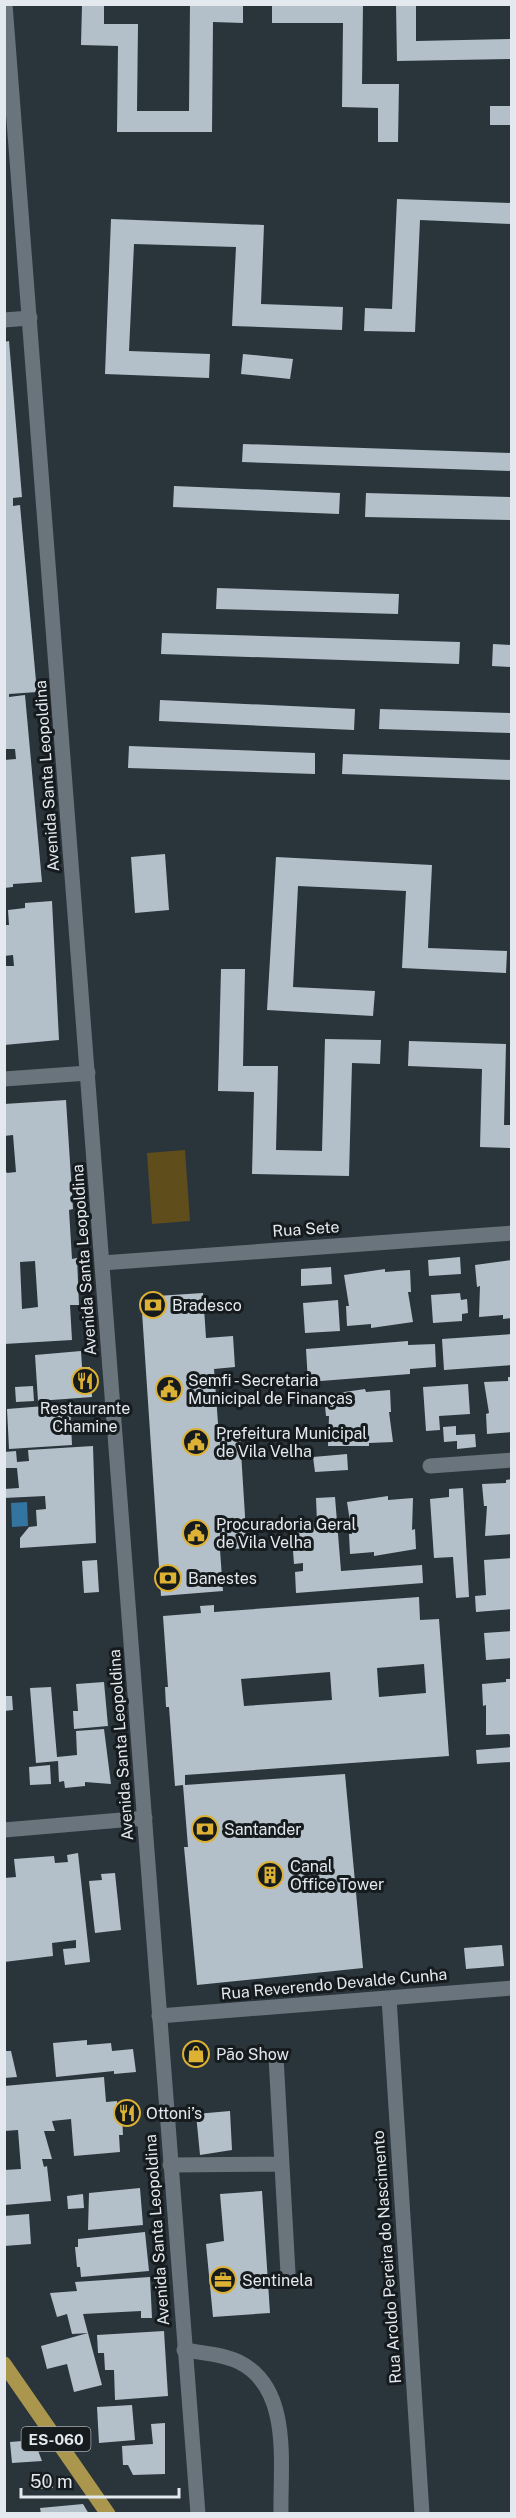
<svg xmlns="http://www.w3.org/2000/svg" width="516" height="2518" viewBox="0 0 516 2518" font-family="'Public Sans',sans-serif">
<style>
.green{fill:#5f4d1c}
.water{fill:#3474a0}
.building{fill:#b4c0c9;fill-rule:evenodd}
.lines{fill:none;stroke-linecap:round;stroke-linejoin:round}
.street{stroke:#69747d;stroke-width:15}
.secondary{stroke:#69747d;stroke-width:15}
.primary{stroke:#ab964d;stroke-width:15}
.labels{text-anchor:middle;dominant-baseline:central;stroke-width:6;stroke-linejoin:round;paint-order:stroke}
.shield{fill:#161b1e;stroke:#a6abb0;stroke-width:1.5}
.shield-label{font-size:15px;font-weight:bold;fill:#e3e9ee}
.street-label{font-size:16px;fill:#e3e9ee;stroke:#161b1e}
.poi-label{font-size:16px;fill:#e3e9ee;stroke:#161b1e;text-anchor:start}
</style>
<rect width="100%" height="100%" fill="#2a343b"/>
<!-- green -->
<path class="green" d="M185 1150 190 1221 152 1224 147 1153Z"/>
<!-- water -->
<path class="water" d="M27 1502 28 1526 12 1527 11 1503Z"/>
<!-- building -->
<path class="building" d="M190 4H243V23L213 22 212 132H117L118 46 81 45 82 5H104V24H138L137 111H189Z
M272 4H363L362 84H399L398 142H378V108L342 107 343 23H272Z
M396 4H416V41L512 39V59L397 61Z
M490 106H512V125H490Z
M397 199 512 203V224L420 220 415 332 364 331 365 308 392 309Z
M111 219 264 225 261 304 343 307 342 330 232 326 236 247 134 244 129 351 210 354 209 378 105 374Z
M9 341 22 497 13 498V506L20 505 37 692 9 694V697L25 695 42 882 13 884V887L4 888V760L16 759 15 749H4V342Z
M243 354 293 359 290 379 241 374Z
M243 444 512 453V471L242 462Z
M174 486 340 493 339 514 173 507Z
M366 493 512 497V520L365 517Z
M217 588 399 594 398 614 216 609Z
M162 633 460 642 459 664 161 654Z
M493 644 512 645V667L492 666Z
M160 700 355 709 354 730 159 721Z
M380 709 512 713V733L379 729Z
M129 746 315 753V774L128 768Z
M343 754 512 760V780L342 774Z
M165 854 169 910 135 913 131 857Z
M276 857 432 865 428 948 507 951 506 973 402 968 406 891 298 886 293 987 375 991 373 1016 267 1010Z
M52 901 59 1040 4 1045V966H14L13 955 4 956V925H9L8 910 25 908V903Z
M221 969H245L243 1066H278L276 1150 322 1151 325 1039 381 1040 380 1064 352 1063 349 1176 252 1174 254 1092 218 1091Z
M409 1041 506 1044 504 1125H512V1148L480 1147 482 1069 408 1066Z
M66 1100 73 1209 69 1210 72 1259 77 1258 79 1305H70L72 1340 4 1344V1168L7 1173 16 1172 13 1135 4 1136V1104ZM35 1261 38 1307 22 1309 20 1262Z
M460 1257 461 1274 429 1276 428 1260Z
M512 1260V1318L503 1319V1315L479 1317 480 1286 477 1287 475 1265Z
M331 1267 332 1284 301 1286V1269Z
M385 1269V1272L410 1270 411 1292H408L413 1322 371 1328V1324L347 1326 346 1306H349L344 1275Z
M203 1293 206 1338 233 1336 235 1367 214 1369 219 1437 240 1436 247 1548 220 1550 223 1591 161 1596 141 1297Z
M460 1293 461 1300 467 1299 468 1313 462 1314V1321L433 1323 431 1295Z
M338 1300 340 1331 305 1333 303 1303Z
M512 1334V1365L444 1370 442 1339Z
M408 1341V1345L435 1344 436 1367 410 1369V1374L308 1382 306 1349Z
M81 1351 82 1367H90L92 1397 38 1401 35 1355Z
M508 1377H512V1432L487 1434 486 1414 489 1413 484 1382 508 1381Z
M468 1384 470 1414 439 1416 440 1430 426 1431 423 1387Z
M33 1386 34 1401 16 1402 15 1387Z
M365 1389 366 1392 390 1390 391 1412H389L393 1442 369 1443V1446H328L329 1416H326L324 1395Z
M70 1404 72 1445 9 1449 7 1409Z
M456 1426V1435L475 1434 476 1447 457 1449V1441L444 1442 443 1427Z
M93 1446 96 1543 20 1548V1538L29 1527 37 1526 36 1510 46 1509 45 1496 4 1498V1489L19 1488 17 1468H4V1452L16 1451 17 1462 29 1461 28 1450Z
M347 1454 348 1470 315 1472 313 1457Z
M512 1479V1534L485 1536 487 1506H484L482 1484 506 1483V1480Z
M463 1488 469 1597 456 1598 453 1557 434 1558 430 1499 449 1497V1489Z
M388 1496V1500L413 1498 412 1530 415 1529 416 1549 374 1556V1552L350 1554 349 1534H352L347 1502Z
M335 1497 341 1571 422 1565 423 1583 296 1593 295 1572 303 1571V1563L294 1564 291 1524 317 1522 316 1498Z
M512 1558V1609L476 1612 475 1596 486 1595 484 1560Z
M97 1560 99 1592 84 1593 82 1561Z
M419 1597 420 1620 439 1619 449 1756 185 1775V1785L345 1774 363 1968 197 1985 184 1847H188L183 1785 175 1786 169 1707H166L165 1687H168L163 1616 201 1613 200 1606 214 1605V1612ZM424 1664 426 1693 379 1697 377 1668ZM330 1672 332 1700 244 1706 241 1679Z
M512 1631V1658L486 1660 484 1633Z
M506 1679H512V1740L509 1734 486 1735V1705L483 1706 482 1684 506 1682Z
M104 1682 108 1726 74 1729 73 1711H78L76 1684Z
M51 1687 57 1757 77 1755 76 1731 104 1729 111 1784 85 1782V1786L65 1788 64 1781 59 1782 58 1761 36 1763 30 1688Z
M4 1696H12L13 1710 4 1711Z
M512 1747V1762L477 1764 476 1750Z
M50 1765 51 1784 30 1785 29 1767Z
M78 1853 90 1962 65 1965 63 1949 76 1948V1940L52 1943 53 1956 4 1962V1878L16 1877 14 1859 54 1856 55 1863 68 1862 67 1855Z
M115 1873 121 1930 95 1933 89 1881 102 1880 101 1874Z
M502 1945 504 1966 466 1969 464 1948Z
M87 2040V2045L111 2043 112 2051 133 2049 136 2072 114 2074V2071L56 2077 53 2043Z
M4 2051H11L17 2077 4 2078Z
M104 2077 106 2102 117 2101 118 2114H122L123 2135H119L120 2152 74 2156 71 2119 52 2121 55 2131H44L52 2159H42L44 2167 47 2166 51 2201 4 2205V2170L21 2169 18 2130 4 2131V2086Z
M230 2111 232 2150 200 2155 196 2114Z
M140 2188 143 2225 88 2230 89 2193Z
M262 2191 270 2313 213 2317 206 2244 224 2241 220 2194Z
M83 2194 84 2208 68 2209 67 2196Z
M29 2214 31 2244 4 2246V2216Z
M145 2232 149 2271 81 2277 80 2267H77L75 2247H78V2239Z
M150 2277 152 2318H141V2311L83 2314 88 2333 102 2385 74 2392 67 2364 47 2369 41 2346 88 2333 72 2334 67 2314 57 2317 50 2293 77 2291 75 2282Z
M164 2331 168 2396 115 2400 114 2370H105L104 2353H98L97 2335Z
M132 2405 135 2440 99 2443 97 2407Z
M165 2423V2474L133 2475 128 2465H123L122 2446 153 2444 151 2424Z
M34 2440 42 2461 12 2463 10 2442Z
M52 2476 53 2488 35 2489 34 2477Z
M83 2504 89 2514H41L40 2508Z"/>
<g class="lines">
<!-- street -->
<path class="street" d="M4 320 30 318
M4 1079 88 1073
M430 1466 512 1460
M389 1998 422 2514
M159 2016 512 1988
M276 2057 288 2273
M170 2165 280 2164
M184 2350C202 2353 222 2354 239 2362 292 2388 280 2464 281 2514"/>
<!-- secondary -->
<path class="secondary" d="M5 4 198 2514
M102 1263 512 1233
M4 1830 145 1818"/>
<!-- primary -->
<path class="primary" d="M4 2364 108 2514"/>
</g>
<!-- icons -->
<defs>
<symbol id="bank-ring" viewBox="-11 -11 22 22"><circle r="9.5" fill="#161b1e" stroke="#ddb133" stroke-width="1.5"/><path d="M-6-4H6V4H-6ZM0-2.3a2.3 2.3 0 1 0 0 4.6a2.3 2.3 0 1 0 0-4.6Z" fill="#ddb133"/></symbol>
<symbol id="restaurant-ring" viewBox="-11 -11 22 22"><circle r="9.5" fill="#161b1e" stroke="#ddb133" stroke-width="1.5"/><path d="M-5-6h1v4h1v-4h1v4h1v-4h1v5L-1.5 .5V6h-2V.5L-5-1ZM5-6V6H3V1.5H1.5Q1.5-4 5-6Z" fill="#ddb133"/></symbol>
<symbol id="civic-ring" viewBox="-11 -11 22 22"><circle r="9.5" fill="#161b1e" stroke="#ddb133" stroke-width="1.5"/><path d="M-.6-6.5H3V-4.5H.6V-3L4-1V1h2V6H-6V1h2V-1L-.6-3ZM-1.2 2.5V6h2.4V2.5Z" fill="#ddb133"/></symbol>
<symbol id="building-ring" viewBox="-11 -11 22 22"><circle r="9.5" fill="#161b1e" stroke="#ddb133" stroke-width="1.5"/><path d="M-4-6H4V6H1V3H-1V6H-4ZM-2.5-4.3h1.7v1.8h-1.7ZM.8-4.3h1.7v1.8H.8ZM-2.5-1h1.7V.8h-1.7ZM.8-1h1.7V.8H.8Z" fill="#ddb133"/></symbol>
<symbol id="shop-ring" viewBox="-11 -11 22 22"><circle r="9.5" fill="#161b1e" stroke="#ddb133" stroke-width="1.5"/><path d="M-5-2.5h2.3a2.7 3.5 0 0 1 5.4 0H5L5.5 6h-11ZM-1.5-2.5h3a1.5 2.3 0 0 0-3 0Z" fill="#ddb133"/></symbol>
<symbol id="office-ring" viewBox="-11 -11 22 22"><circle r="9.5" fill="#161b1e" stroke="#ddb133" stroke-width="1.5"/><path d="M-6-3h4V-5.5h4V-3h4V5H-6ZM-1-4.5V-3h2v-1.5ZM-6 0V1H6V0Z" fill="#ddb133"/></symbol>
</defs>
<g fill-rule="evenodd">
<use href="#bank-ring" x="138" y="1290" width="30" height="30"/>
<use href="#restaurant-ring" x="70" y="1366" width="30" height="30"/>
<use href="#civic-ring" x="154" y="1374" width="30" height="30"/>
<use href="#civic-ring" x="181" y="1427" width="30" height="30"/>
<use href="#civic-ring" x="181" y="1518" width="30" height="30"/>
<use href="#bank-ring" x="153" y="1563" width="30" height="30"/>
<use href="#bank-ring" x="190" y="1814" width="30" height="30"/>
<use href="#building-ring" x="255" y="1860" width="30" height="30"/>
<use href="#shop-ring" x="181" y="2039" width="30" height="30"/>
<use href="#restaurant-ring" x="112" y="2098" width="30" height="30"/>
<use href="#office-ring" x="208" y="2265" width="30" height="30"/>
</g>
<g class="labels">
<!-- shield labels -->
<rect class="shield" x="21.5" y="2427" width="69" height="24" rx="4.5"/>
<g class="shield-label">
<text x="56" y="2439">ES-060</text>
</g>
<!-- street labels -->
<g class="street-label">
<text transform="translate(47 776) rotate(-94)">Avenida Santa Leopoldina</text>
<text transform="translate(306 1229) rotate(-4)">Rua Sete</text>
<text transform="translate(84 1260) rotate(-94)">Avenida Santa Leopoldina</text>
<text transform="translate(121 1745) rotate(-94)">Avenida Santa Leopoldina</text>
<text transform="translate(334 1984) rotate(-5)">Rua Reverendo Devalde Cunha</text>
<text transform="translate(157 2230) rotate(-94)">Avenida Santa Leopoldina</text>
<text transform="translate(387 2257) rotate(-94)">Rua Aroldo Pereira do Nascimento</text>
</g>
<!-- poi labels -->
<g class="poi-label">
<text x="172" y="1305">Bradesco</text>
<text x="188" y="1380">Semfi - Secretaria<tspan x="188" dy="18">Municipal de Finanças</tspan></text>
<text x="85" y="1408" text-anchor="middle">Restaurante<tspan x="85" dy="18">Chamine</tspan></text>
<text x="216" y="1433">Prefeitura Municipal<tspan x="216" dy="18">de Vila Velha</tspan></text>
<text x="216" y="1524">Procuradoria Geral<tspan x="216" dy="18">de Vila Velha</tspan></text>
<text x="188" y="1578">Banestes</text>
<text x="224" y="1829">Santander</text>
<text x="290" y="1866">Canal<tspan x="290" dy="18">Office Tower</tspan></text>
<text x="216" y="2054">Pão Show</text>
<text x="146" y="2113">Ottoni’s</text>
<text x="242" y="2280">Sentinela</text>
</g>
</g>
<!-- border -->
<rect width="516" height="2518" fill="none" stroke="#e3e9ee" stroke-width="12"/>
<!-- scale -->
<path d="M21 2488v9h158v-9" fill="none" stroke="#e3e9ee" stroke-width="3"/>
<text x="30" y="2488" font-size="18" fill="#e3e9ee" stroke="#161b1e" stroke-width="4.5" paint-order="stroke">50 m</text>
</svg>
